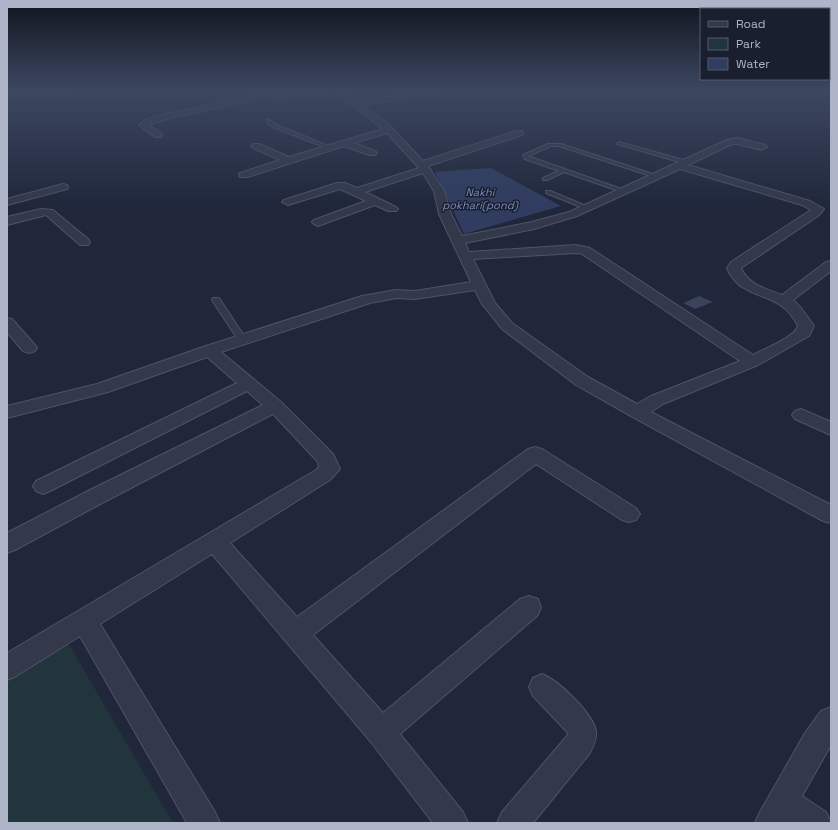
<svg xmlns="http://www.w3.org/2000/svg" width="838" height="830" viewBox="0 0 838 830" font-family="'Space Grotesk',sans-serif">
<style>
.green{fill:#22343c}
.water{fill:#303d61}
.building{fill:#3b435b}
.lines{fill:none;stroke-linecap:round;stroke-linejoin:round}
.lane-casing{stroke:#4e5465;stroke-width:2}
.street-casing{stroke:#4e5465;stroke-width:2}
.lane{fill:#33394b;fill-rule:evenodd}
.street{fill:#33394b;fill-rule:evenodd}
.labels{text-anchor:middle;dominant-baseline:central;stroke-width:3;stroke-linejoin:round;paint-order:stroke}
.far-water-label{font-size:11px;font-style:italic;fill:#7b8bb6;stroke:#191f2f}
</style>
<rect width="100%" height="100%" fill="#20273b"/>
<!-- green -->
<path class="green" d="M67 641 173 823H7V678Z"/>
<!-- water -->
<path class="water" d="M491 168 561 206 464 234 435 172Z"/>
<!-- building -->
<path class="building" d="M699 296 713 302 695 309 683 303Z"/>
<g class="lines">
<defs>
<path id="lane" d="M266 119H268L277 125 333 148 329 149 273 127 268 124Z
M619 142 687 161V162L683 163 617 144Z
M548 144H561L659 176 654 177 559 146H551L528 156 627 191 622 192 564 172 547 180H543V178L559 171 525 159 523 155Z
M546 191H550L591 208 586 209 546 193Z
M213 298H219L246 339 245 341H239L212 300Z"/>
<path id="street" d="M59 90H82L78 92 7 99V95Z
M280 90H293L289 92 167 119 149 125 161 133 162 135 161 137H155L139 125 145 120 162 115Z
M315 90H330L326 92 276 101 272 99 276 97Z
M332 90H339L356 102 434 90H449L446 92 362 105 387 123 423 161 516 131H522L523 133 522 135 428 166 444 191 451 214 462 236 532 222 569 212 727 140 737 138 765 145 767 147 762 150 737 144H732L688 165 810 201 824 209 818 216 741 268C748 285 767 289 782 295L826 262 831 261V271L793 300 801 308 814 326 809 336 758 365 663 404 651 412 831 505V523L823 521 631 416 576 385 502 329 482 304 475 290 415 299 396 298 370 303 221 352 281 402 333 454 340 469 330 480 230 543 297 617 528 449 535 447 542 449 636 508 640 514 636 520 629 522 622 520 536 464 313 635 383 713 520 599 529 596 538 599 541 607 538 615 400 734 463 812 468 823H433L371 742 212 554 100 624 215 812 220 823H187L80 636 16 676 7 680V653L316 470 319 467 318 462 273 414 104 502 15 550 7 553V533L90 490 263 405 247 391 50 491 43 494 36 491 33 486 36 481 237 383 207 357 108 392 7 418V406L97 384 203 347 362 296 396 290 415 291 471 282 439 214 434 191 423 173 365 192 396 207 398 209 396 211H388L375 205 318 226 314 224 312 222 314 220 366 201 340 189 288 205 282 202 284 200 337 183H345L357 188 419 168 387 133 354 143 375 151 377 153 375 155H369L344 146 248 177H240L239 175 240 173 280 160 253 148 251 146 253 144H259L289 157 383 129ZM680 169 802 205 811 210 731 262 727 268C738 294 760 292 780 305 788 310 794 318 798 326 795 337 764 349 753 355L590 248 576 245 469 252 465 243 534 229 577 216ZM576 253 582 254 740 361 651 396 637 404 588 377 512 323 495 303 473 259Z
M63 184 67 185 68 187 67 189 7 205V199Z
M41 209 53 210 88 239 90 242 88 245H80L46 215 7 225V217Z
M7 318 12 319 35 345 37 348 35 351 29 353 23 351 7 332Z
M801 409 831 422V435L795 419 792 415 795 411Z
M542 674C558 680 594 714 596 732 597 739 593 747 590 753L533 823H497L502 812 567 736 568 733 533 696 529 687 533 678Z
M831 707V745L802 796 826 812 831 823H755L760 812 805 733 821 711Z"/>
</defs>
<!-- lane casing -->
<use href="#lane" class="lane-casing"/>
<!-- street casing -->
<use href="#street" class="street-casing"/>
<!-- lane -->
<use href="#lane" class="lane"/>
<!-- street -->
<use href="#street" class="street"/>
</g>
<!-- sky -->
<linearGradient id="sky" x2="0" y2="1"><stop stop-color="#121520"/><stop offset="0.44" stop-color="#3c4760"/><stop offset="1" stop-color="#3c4760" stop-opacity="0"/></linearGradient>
<rect width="838" height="206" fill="url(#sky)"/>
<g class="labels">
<!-- far-water labels -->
<g class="far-water-label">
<text x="480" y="192">Nakhi<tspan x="480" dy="13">pokhari(pond)</tspan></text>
</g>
</g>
<!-- border -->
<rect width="838" height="830" fill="none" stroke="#aeb4c7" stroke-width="16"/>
<!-- legend -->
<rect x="700" y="8" width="130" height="72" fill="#191f2f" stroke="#555b6c"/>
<rect x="708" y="21" width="20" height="6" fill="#33394b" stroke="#555b6c"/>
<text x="736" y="28" font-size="12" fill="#aeb4c7">Road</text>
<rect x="708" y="38" width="20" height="12" fill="#22343c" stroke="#555b6c"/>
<text x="736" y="48" font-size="12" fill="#aeb4c7">Park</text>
<rect x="708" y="58" width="20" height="12" fill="#303d61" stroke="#555b6c"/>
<text x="736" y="68" font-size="12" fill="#aeb4c7">Water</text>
</svg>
